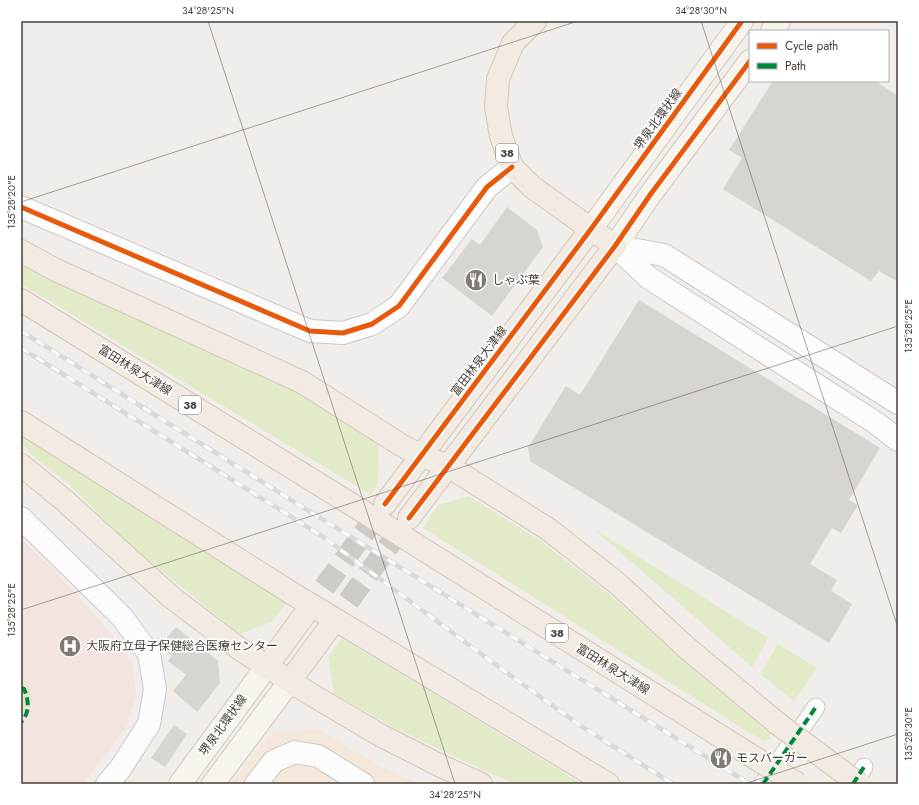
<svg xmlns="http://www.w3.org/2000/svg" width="919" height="805" font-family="Jost,'Noto Sans JP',sans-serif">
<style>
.commercial{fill:#f4e8dc}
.medical{fill:#f3e3e1}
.green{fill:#e1ebc8}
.building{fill:#d8d5d1}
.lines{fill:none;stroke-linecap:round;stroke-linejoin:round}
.primary-tunnel{stroke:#cecac6;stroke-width:22;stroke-dasharray:22 11;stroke-linecap:butt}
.pedestrian-casing{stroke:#cdc9c6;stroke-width:19}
.minor-casing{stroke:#cdc9c6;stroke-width:24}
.tertiary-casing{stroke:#cdc9c6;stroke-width:24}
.secondary-casing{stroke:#d0cac0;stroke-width:24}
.primary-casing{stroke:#d3c8b6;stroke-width:24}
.pedestrian{stroke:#fdfcfc;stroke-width:17}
.minor{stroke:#fdfcfc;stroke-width:22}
.tertiary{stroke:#fdfcfc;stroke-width:22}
.secondary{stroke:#f7f4ee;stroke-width:22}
.primary{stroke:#f1ebe3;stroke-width:22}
.rail-casing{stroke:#d9d9d8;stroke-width:4.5}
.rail{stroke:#fff;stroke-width:3;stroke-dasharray:9;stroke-linecap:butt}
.primary-bridge-casing{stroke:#d3c8b6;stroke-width:24;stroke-linecap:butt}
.primary-bridge{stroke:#f1ebe3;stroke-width:22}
.quiet{stroke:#00873e;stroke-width:4;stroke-dasharray:8 4;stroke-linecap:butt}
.cycleway-casing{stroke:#fff;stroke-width:8}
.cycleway{stroke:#e8590c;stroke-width:5}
.ticks{fill:none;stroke:#473e35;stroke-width:1;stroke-opacity:0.45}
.labels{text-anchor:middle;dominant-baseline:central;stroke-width:3.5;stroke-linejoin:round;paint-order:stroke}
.shield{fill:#fff;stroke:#7e7872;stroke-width:1}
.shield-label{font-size:11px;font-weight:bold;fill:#473e35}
.street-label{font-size:12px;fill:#473e35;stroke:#fff}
.poi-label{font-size:12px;fill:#473e35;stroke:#fff;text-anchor:start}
.neatline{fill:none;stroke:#473e35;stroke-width:1.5}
.ticks-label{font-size:10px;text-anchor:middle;fill:#473e35}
</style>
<rect width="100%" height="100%" fill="#f0edea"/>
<!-- commercial -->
<path class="commercial" d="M318,729L376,764L420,784H231L271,732Z"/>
<!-- medical -->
<path class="medical" d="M21,539L55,571L108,630L132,662L136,694L127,725L83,784H21Z"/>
<!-- green -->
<path class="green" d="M21,264L67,288L309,393L379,441L378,482L371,495L21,284Z
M21,431L288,602L272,621L240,634L132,547L67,482L36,459L21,442Z
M469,496L541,541L610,595L705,679L735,704L771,731L770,739L763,741L423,528L438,505Z
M594,529L768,638L752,667Z
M342,638L582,784H516L487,772L393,727L334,694L328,657Z
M778,644L817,668L794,701L760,674Z
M21,683L29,687L33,700L21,716Z"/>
<!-- building -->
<path class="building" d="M773,81H875L898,96V282L879,271L871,281L723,189L742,158L729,150Z
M507,207L537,230L543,247L492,316L442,278L472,239L480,245Z
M639,300L880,448L849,500L858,505L841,533L832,528L810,564L837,580L831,591L852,604L829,643L530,461L528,447L566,386L580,395Z
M176,627L218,661L220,683L197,712L173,691L186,675L168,661L172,656L160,646Z
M174,725L187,734L165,767L151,758Z"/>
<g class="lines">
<!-- primary-tunnel -->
<path class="primary-tunnel" d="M305,614L385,504
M329,628L409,518"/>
<!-- pedestrian casing -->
<g class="pedestrian-casing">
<path id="pedestrian" d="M763,784L816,707
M853,784L864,767"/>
</g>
<!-- minor casing -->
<g class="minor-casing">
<path id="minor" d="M21,207L310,331L343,333L372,324L399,306L487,187L512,167
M21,518L122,617L149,654L155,689L149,724L120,769L107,784"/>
</g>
<!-- tertiary casing -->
<g class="tertiary-casing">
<path id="tertiary" d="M615,246L649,278L876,423L898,440
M615,246L664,255L898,403
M256,784L274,761L295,752L318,756L363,784"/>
</g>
<!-- secondary casing -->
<g class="secondary-casing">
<path id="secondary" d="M772,31L779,21
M591,229L742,21
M615,246L650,195L750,61
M180,784L267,666
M213,784L290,681"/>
</g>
<!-- primary casing -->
<g class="primary-casing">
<path id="primary" d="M21,251L56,270L302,382L401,445L420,455L448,466L548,529L618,584L687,648L777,723
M21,300L359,509L755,758
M21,422L293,594L608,784
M21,465L65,501L171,597L241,650L307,692L380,735L441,766L481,784
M385,504L591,229
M409,518L615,246L532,187L512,167L501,136L496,107L498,79L513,43L535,21
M267,666L305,614
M290,681L329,628"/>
</g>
<!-- pedestrian -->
<use href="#pedestrian" class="pedestrian"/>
<!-- minor -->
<use href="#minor" class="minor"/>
<!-- tertiary -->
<use href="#tertiary" class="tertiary"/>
<!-- secondary -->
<use href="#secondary" class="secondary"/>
<!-- primary -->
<use href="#primary" class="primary"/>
<!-- rail casing -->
<g class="rail-casing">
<path id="rail" d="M21,331L251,475L750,784
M21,348L322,536L492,662L581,726L673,784"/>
</g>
<!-- rail -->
<use href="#rail" class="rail"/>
<!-- primary-bridge casing -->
<g class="primary-bridge-casing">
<path id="primary-bridge" d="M777,723L859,784
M755,758L798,784"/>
</g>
<!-- primary-bridge -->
<use href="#primary-bridge" class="primary-bridge"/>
<!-- quiet -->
<path class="quiet" d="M21,688L24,689C29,700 30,713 21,722
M763,784L816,707
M853,784L864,767"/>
<!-- cycleway casing -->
<g class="cycleway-casing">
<path id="cycleway" d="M21,207L310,331L343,333L372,324L399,306L487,187L512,167
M385,504L591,229L742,21
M409,518L615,246L650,195L750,61"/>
</g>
<!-- cycleway -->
<use href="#cycleway" class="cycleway"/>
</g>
<!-- ticks -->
<path class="ticks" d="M208,21L455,784M701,21L898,628M21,202L578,21M21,610L898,326M744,784L898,734"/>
<!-- icons -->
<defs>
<g id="restaurant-disc" transform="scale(1.15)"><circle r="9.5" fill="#827b74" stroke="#fff"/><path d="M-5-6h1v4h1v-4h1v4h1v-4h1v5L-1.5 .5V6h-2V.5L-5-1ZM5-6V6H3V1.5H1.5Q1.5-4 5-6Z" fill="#fff"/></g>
<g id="hospital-disc" transform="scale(1.15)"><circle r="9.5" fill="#827b74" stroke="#fff"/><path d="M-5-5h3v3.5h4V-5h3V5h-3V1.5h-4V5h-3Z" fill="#fff"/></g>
</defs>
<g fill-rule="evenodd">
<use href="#restaurant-disc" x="476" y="280"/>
<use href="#hospital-disc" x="70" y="646"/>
<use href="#restaurant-disc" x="721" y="758"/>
</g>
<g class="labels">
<!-- shield labels -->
<g class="shield">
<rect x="496" y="144" width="22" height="18" rx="3"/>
<rect x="179" y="396" width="22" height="18" rx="3"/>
<rect x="546" y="624" width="22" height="18" rx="3"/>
</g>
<g class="shield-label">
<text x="507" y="153">38</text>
<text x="190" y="405">38</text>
<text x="557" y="633">38</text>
</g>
<!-- street labels -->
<g class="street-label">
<text transform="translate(658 119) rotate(-54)">堺泉北環状線</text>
<text transform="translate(479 361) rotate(-53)">富田林泉大津線</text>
<text transform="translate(135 370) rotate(32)">富田林泉大津線</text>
<text transform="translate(613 669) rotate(32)">富田林泉大津線</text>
<text transform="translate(223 725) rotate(-54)">堺泉北環状線</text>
</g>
<!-- poi labels -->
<g class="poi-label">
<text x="492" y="280">しゃぶ葉</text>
<text x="86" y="646">大阪府立母子保健総合医療センター</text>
<text x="736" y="758">モスバーガー</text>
</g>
</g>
<!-- border -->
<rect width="919" height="805" fill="none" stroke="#ffffff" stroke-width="44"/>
<!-- legend -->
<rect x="749" y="30" width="140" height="52" fill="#ffffff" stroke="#b5b2ae"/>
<rect x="757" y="43" width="20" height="6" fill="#e8590c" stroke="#b5b2ae"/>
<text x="785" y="50" font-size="12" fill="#473e35">Cycle path</text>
<rect x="757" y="63" width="20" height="6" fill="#00873e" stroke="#b5b2ae"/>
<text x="785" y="70" font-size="12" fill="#473e35">Path</text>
<rect x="22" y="22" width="875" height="761" class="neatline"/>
<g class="ticks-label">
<text x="208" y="14">34°28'25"N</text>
<text x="701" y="14">34°28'30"N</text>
<text transform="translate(11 202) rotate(-90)" y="4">135°28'20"E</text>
<text transform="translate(908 326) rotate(-90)" y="4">135°28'25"E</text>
<text transform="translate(11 610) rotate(-90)" y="4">135°28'25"E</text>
<text transform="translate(908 734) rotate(-90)" y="4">135°28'30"E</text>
<text x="455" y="798">34°28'25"N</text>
</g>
</svg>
